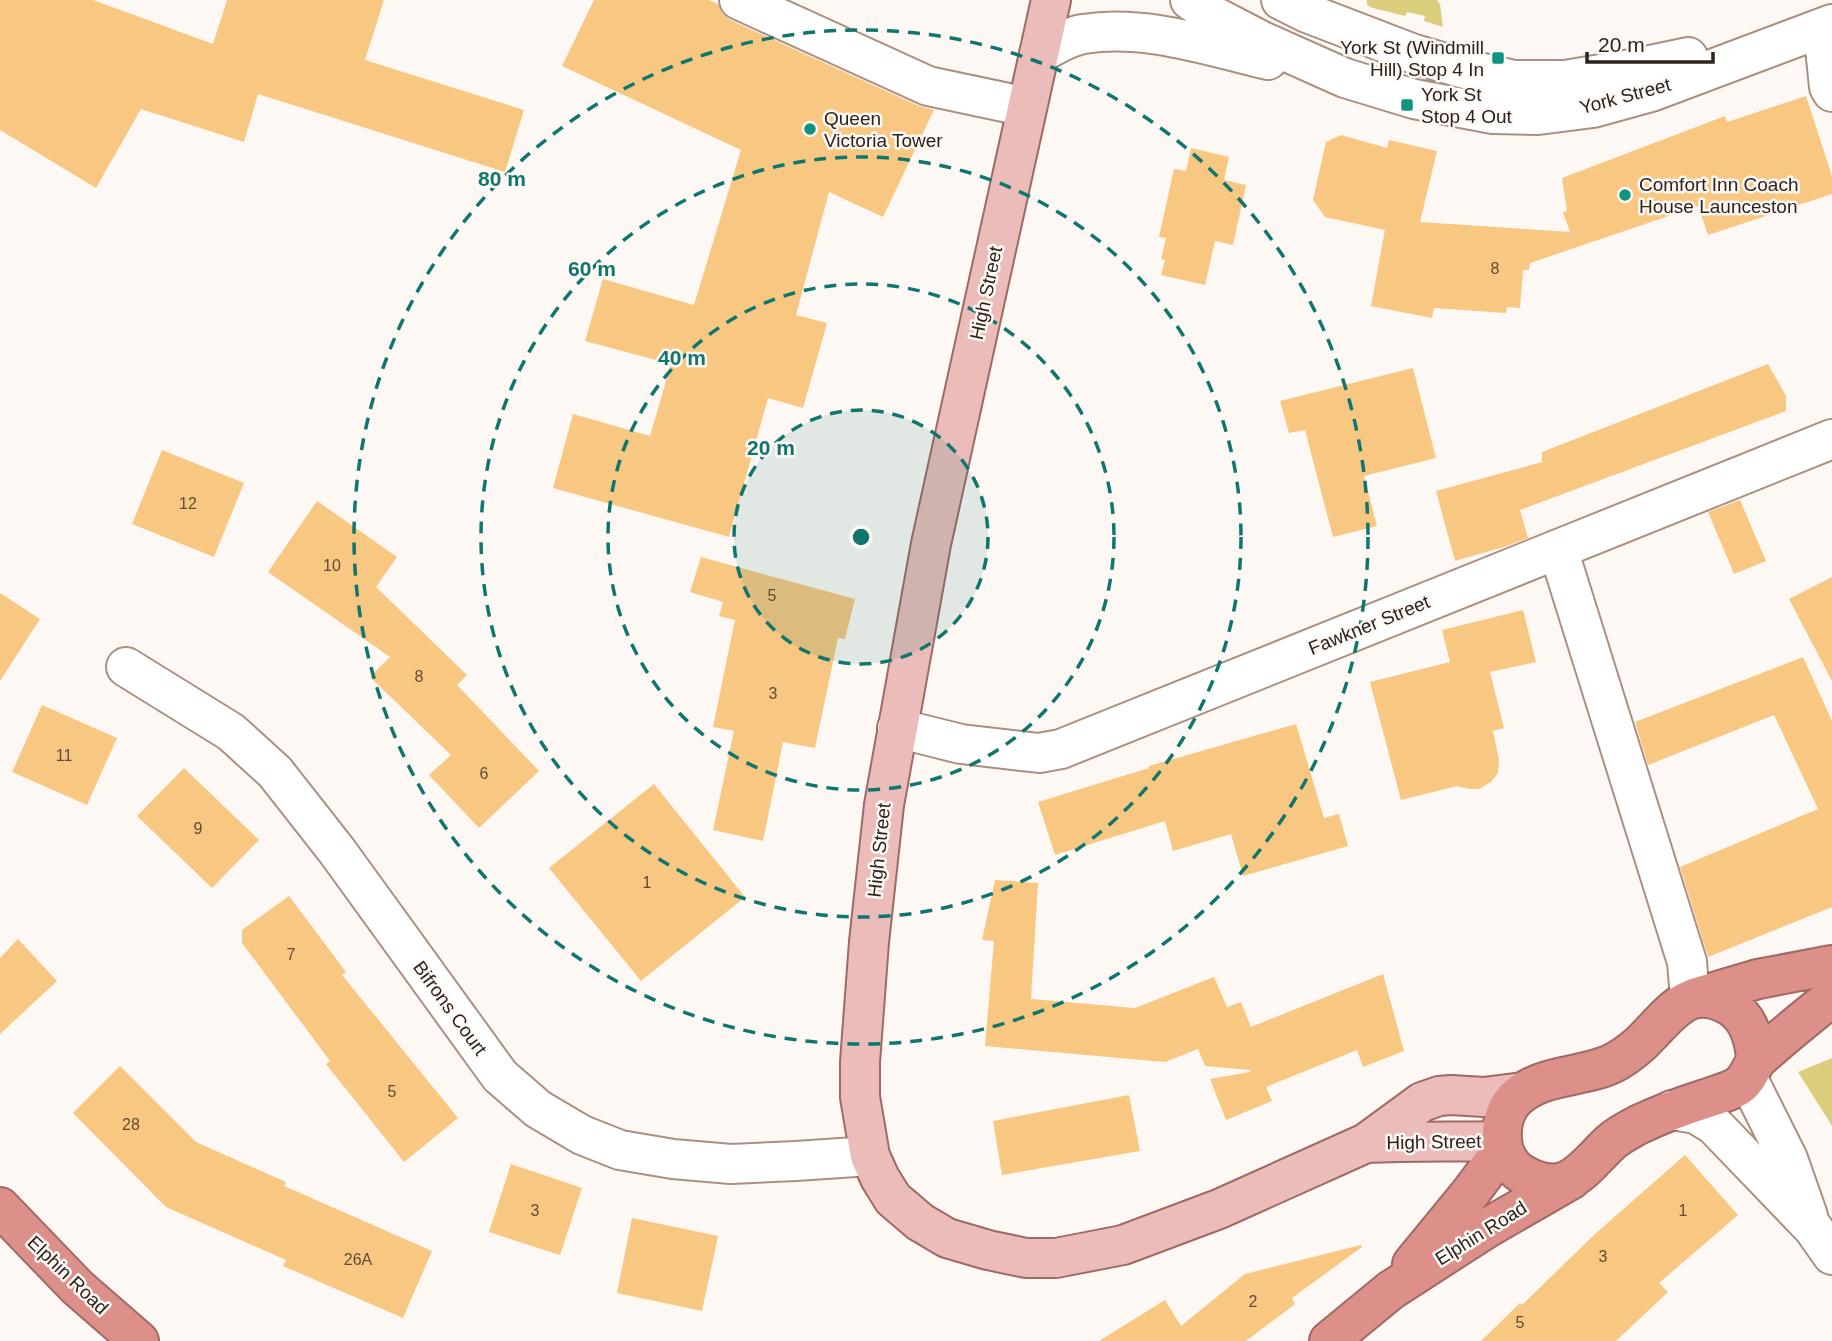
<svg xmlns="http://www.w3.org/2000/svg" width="1832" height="1341" font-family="Arial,sans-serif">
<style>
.green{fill:#dace7d}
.building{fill:#f8c781}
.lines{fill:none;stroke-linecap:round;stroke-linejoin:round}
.minor-casing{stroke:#ab9081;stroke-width:42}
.major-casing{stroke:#9f6a64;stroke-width:42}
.highway-casing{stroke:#9f6a64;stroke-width:42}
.minor{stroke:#fff;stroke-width:38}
.major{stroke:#ebbcb9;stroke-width:38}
.highway{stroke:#dd908a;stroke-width:38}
.ring{fill:none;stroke:#0f766e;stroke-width:3.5;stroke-dasharray:12 9}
.poi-dot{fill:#0f947f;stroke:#fef8f4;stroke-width:2.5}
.labels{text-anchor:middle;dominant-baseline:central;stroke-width:5;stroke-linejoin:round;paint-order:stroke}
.number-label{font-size:16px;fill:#604c36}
.poi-label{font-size:19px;fill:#2d231d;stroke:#fef8f4;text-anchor:start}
.street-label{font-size:19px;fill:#2d231d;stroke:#fef8f4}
.centre{fill:#0f766e;stroke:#fef8f4;stroke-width:3.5}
.ring-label{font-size:21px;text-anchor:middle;font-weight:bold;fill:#0f766e;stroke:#fef8f4;stroke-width:5;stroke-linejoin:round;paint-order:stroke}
</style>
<rect width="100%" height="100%" fill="#fef8f4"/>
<!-- green -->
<path class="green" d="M1367,0H1437L1440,4L1443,27L1424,21L1425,16L1407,12L1405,16L1373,8L1367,5Z
M1832,1058V1126L1798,1072Z"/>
<!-- building -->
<path class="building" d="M0,0H93L213,44L227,0H384L365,60L524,110L505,172L258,94L244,142L141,109L96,188L0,130Z
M594,0H709L718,4L722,13L730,20L919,106L934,110L883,217L829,192L796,315L827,323L803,408L768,398L729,537L553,488L573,414L650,436L671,364L585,341L603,279L694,305L741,150L562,66Z
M1806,96L1832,176V194L1708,235L1698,206L1530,263L1529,270H1523L1520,308L1507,307L1506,313L1434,308L1432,318L1371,306L1385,230L1325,217L1313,200L1326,142L1341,135L1387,148L1389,140L1437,151L1420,222L1570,232L1563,212L1567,211L1562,178L1725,116L1727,122Z
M1191,148L1229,157L1224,180L1246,185L1233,245L1215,241L1205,285L1161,275L1165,260L1161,259L1166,238L1159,237L1174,169L1186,171Z
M1768,364L1786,396V411L1520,510L1528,538L1504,547L1455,561L1436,491L1542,462V452Z
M1413,368L1436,458L1364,476L1377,526L1333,537L1305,430L1289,433L1280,401Z
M162,450L244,483L214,557L132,524Z
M1740,500L1766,561L1734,574L1708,512Z
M317,501L397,557L376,587L467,675L457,685L539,771L479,828L429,775L451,755L370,677L390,657L268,572Z
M701,557L855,599L845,639L838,638L815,748L783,742L763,841L713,830L734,731L713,727L735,620L719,616L723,602L690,592Z
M1832,577V681L1789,599Z
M0,593L40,619L0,681Z
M1523,610L1536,662L1490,672L1504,728L1493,731L1499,760L1498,773L1491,782L1479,789H1469L1457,786L1401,800L1370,682L1450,662L1442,630Z
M1803,657L1832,721V907L1708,957L1680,867L1818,809L1774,715L1648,765L1635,722Z
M42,705L117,738L87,805L12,772Z
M1296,724L1324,818L1339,814L1348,846L1243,876L1231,834L1173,851L1165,821L1055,855L1038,802L1149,768V766Z
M184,768L259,840L212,888L137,816Z
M654,784L745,897L641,981L549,868Z
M995,880L1038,883L1031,999L1135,1008L1214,977L1227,1007L1241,1002L1251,1027L1383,974L1404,1051L1363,1067L1357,1050L1266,1087L1272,1101L1226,1120L1210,1079L1250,1072V1070L1205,1066L1198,1049L1165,1062L985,1046L994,941L982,940Z
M289,896L346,972L342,975L458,1118L404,1162L326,1064L330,1061L242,943V930Z
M18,939L57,981L0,1034V958Z
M120,1066L196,1142L286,1182L284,1186L432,1251L403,1318L283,1266L286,1260L166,1207L73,1113Z
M1129,1095L1140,1151L1002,1175L993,1121Z
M1685,1155L1738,1215L1659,1283L1668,1292L1616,1341H1481L1520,1303L1522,1305L1595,1234Z
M511,1164L582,1188L560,1255L489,1232Z
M632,1218L718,1236L702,1311L617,1293Z
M1361,1245L1362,1247L1292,1298L1295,1304L1246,1341H1099L1165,1300L1181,1326L1245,1274Z"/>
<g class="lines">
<!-- minor casing -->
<g class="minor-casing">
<path id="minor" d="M739,0L928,86L1027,107
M1190,0L1212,15L1262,41L1345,78L1414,99L1493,114L1538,115L1593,108L1651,92L1832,24
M1281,0L1307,13L1414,54L1465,69L1514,80H1565L1631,69L1688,57
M1823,28L1829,87L1832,92
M1039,54C1053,46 1067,37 1083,34C1145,24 1208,46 1268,60
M1558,549L1687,962L1690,999
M126,667L231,732L275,772L337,851L500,1076L538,1109L582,1135L620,1150L673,1159L731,1164L796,1161L870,1156
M897,728L961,744L1039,753L1061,749L1832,439
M1748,1079L1788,1159L1808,1216
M1672,1110L1696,1114L1714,1125L1813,1228L1832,1255"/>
</g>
<!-- major casing -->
<g class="major-casing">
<path id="major" d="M1051,0L931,544L884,805L869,942L860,1062V1097L870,1156L880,1178L893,1199L920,1222L947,1238L988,1250L1026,1258H1056L1123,1245L1219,1209L1366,1143L1422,1102L1439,1096L1451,1095L1484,1097L1523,1092
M1366,1143C1411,1141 1456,1142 1502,1141"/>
</g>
<!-- highway casing -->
<g class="highway-casing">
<path id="highway" d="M1694,998L1758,979L1832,965
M1756,1061C1755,1040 1749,1018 1730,1006C1692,984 1674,1009 1650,1034C1641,1044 1629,1054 1617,1061C1586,1079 1541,1072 1514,1100C1505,1110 1501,1125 1502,1139C1502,1152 1510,1167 1522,1174C1567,1200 1583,1168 1611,1142C1619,1135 1629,1130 1638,1125C1659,1115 1680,1107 1702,1100C1713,1096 1726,1093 1737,1087C1750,1079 1749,1068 1759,1058C1782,1037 1807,1017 1832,997
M0,1207L77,1287L139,1341
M1412,1264L1471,1192L1503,1149
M1329,1341L1391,1290L1487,1228L1572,1179"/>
</g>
<!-- minor -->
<use href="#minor" class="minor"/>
<!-- major -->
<use href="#major" class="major"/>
<!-- highway -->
<use href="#highway" class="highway"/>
</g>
<!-- distance rings -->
<circle cx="861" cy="537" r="127" fill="#0f766e" fill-opacity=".12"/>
<g class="ring">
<circle cx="861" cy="537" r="127"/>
<circle cx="861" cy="537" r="253"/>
<circle cx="861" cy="537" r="380"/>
<circle cx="861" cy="537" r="507"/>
</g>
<!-- markers -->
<g class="poi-dot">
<rect x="1491" y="51" width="14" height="14" rx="3.5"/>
<rect x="1400" y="98" width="14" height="14" rx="3.5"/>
<circle cx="810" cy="129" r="7"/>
<circle cx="1625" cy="195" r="7"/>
</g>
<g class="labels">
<!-- number labels -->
<g class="number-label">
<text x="1495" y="268">8</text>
<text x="188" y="503">12</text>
<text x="332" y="565">10</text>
<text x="772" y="595">5</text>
<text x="419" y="676">8</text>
<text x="773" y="693">3</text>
<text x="64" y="755">11</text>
<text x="484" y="773">6</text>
<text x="198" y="828">9</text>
<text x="647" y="882">1</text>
<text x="291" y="954">7</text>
<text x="392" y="1091">5</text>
<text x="131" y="1124">28</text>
<text x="535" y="1210">3</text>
<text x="1683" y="1210">1</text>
<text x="1603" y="1256">3</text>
<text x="358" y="1259">26A</text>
<text x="1253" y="1301">2</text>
<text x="1520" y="1322">5</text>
</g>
<!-- poi labels -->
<g class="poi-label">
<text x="1484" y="47" text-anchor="end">York St (Windmill<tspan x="1484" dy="22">Hill) Stop 4 In</tspan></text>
<text x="1421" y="94">York St<tspan x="1421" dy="22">Stop 4 Out</tspan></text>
<text x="824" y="118">Queen<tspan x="824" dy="22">Victoria Tower</tspan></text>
<text x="1639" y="184">Comfort Inn Coach<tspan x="1639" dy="22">House Launceston</tspan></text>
</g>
<!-- street labels -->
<g class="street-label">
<text transform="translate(1625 96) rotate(-15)">York Street</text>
<text transform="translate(986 293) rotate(-78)">High Street</text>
<text transform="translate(1369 625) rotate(-22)">Fawkner Street</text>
<text transform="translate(879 850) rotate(-84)">High Street</text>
<text transform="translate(450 1008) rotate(54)">Bifrons Court</text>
<text transform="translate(1434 1142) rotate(-1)">High Street</text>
<text transform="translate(1481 1233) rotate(-32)">Elphin Road</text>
<text transform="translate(68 1275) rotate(44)">Elphin Road</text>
</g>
</g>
<circle cx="861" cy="537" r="10" class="centre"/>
<g class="ring-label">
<text x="502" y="186">80 m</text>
<text x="592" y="276">60 m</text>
<text x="682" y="365">40 m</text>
<text x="771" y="455">20 m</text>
</g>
<!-- scale -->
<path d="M1587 52v10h126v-10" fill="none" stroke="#2d231d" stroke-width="3.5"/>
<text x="1598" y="52" font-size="21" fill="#2d231d" stroke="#fef8f4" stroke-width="5" paint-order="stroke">20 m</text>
</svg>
